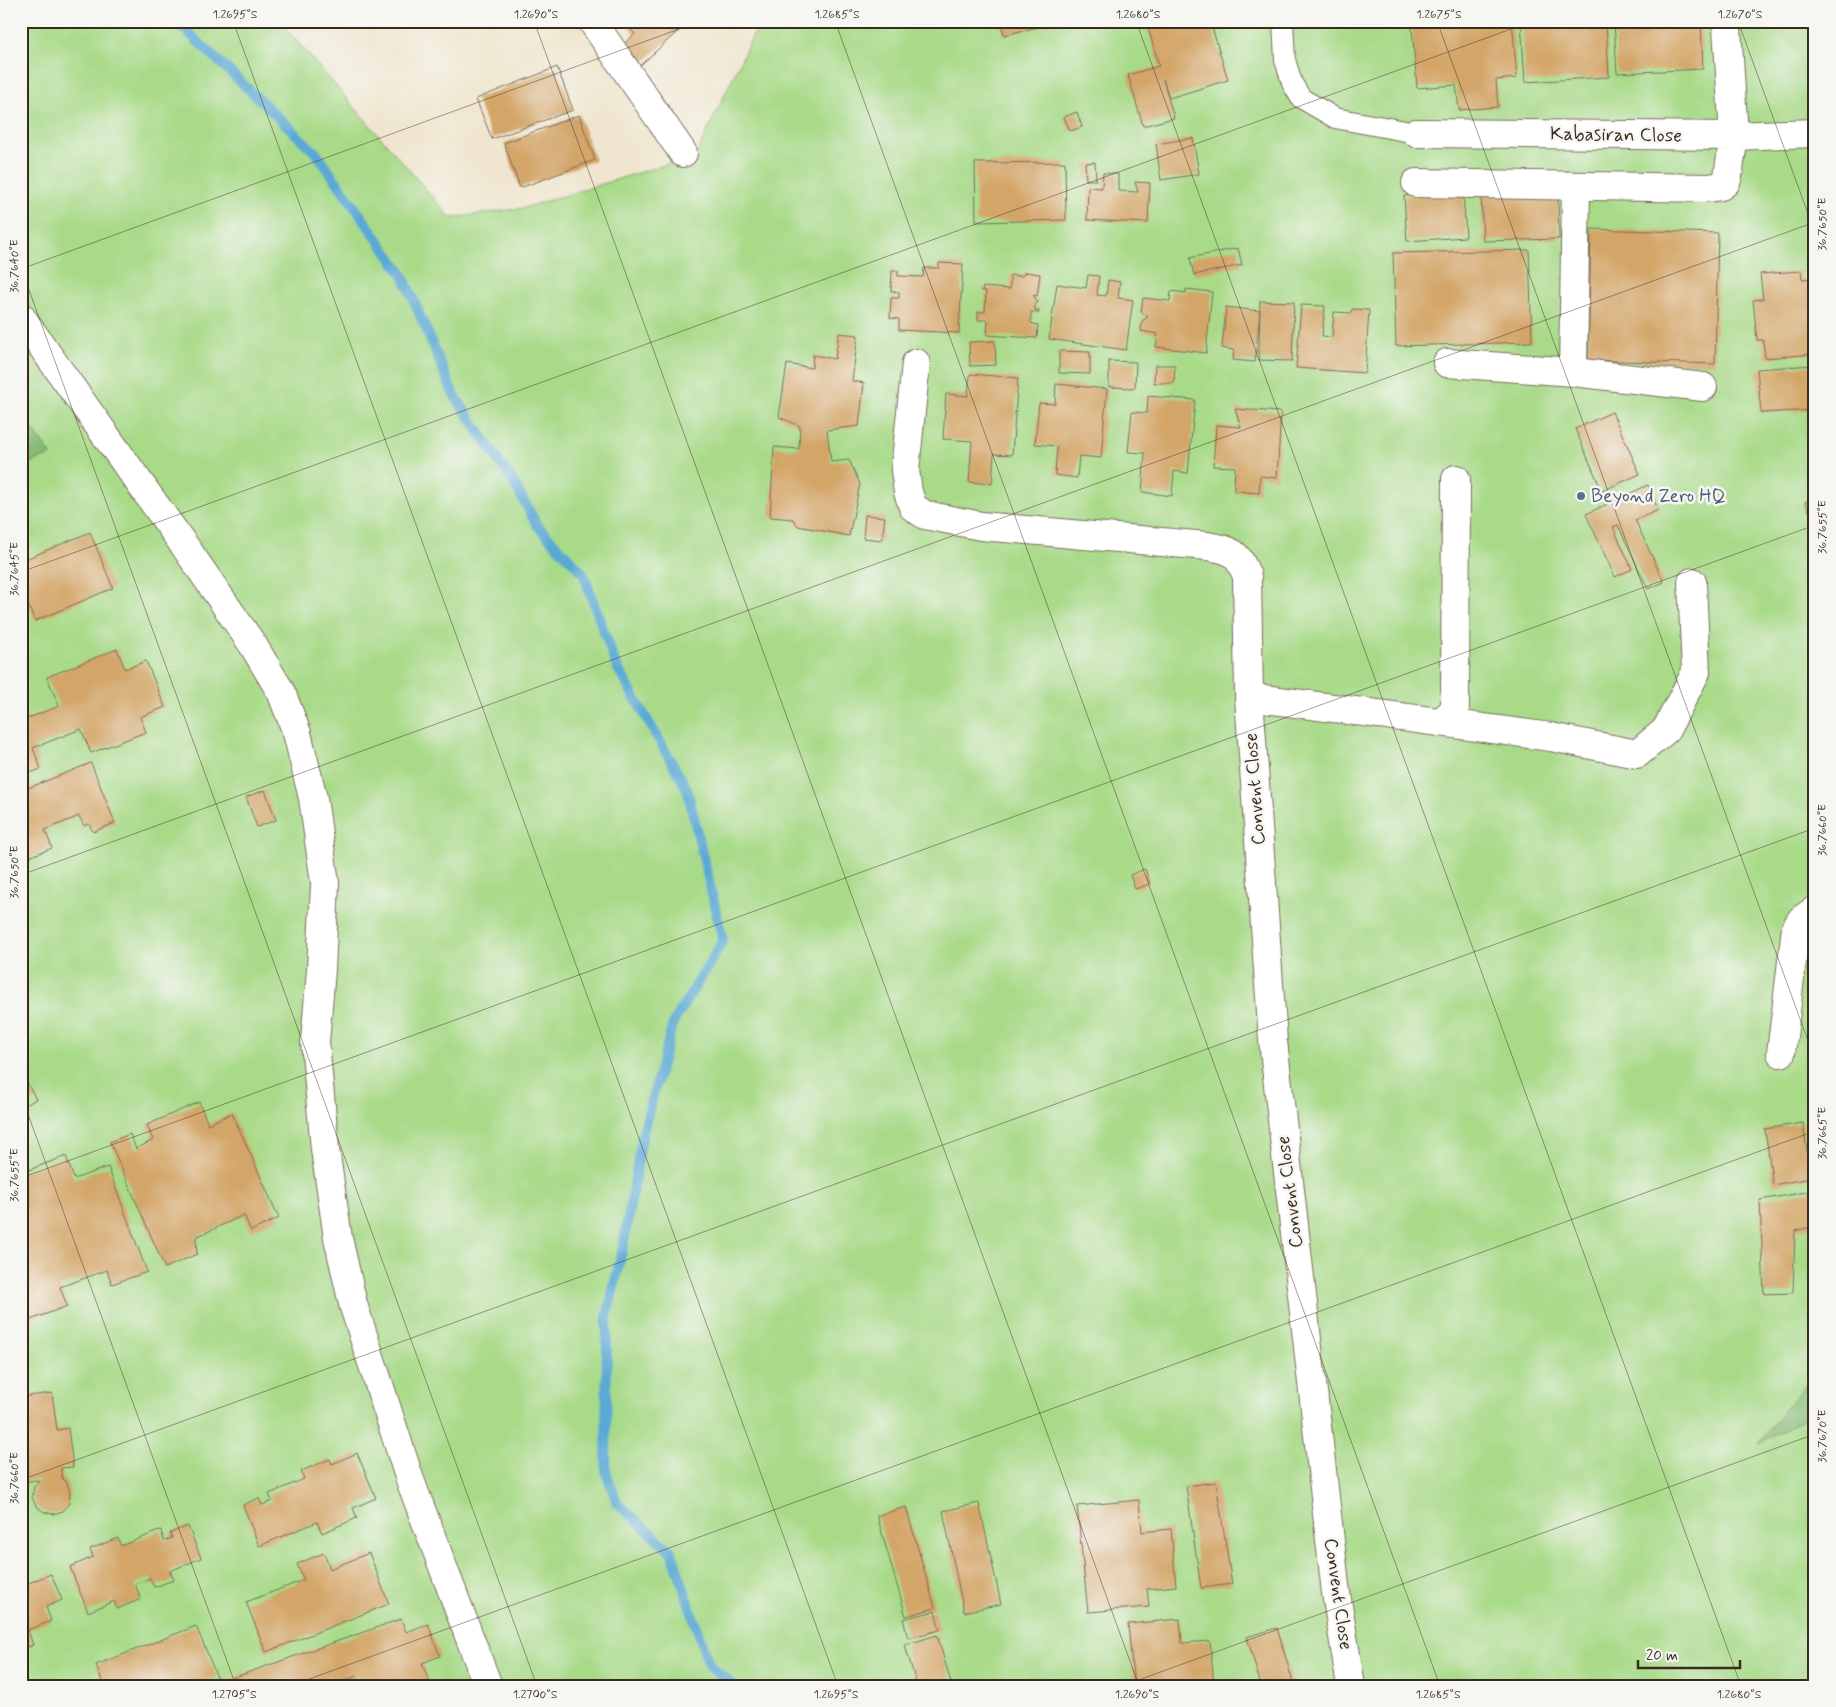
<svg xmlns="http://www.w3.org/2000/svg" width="1836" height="1707" font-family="Mynerve,sans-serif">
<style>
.green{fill:#a8da88;stroke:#728253}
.forest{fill:#86ba74;stroke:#607249}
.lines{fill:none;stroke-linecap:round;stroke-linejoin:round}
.stream{stroke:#5aa8d4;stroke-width:10}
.building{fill:#d3a567}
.lane-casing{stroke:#7a6c5c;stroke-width:22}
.street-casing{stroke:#7a6c5c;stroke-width:30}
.lane{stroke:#fff;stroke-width:20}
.street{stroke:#fff;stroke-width:28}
.ticks{fill:none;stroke:#3b2a1e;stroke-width:1;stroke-opacity:0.45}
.service-dot{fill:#5c6f8a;stroke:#f6f6f2;stroke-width:2}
.labels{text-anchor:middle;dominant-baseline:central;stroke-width:5;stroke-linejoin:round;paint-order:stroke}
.street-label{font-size:19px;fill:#3b2a1e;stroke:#f6f6f2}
.service-label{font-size:19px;fill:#4e5e75;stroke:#f6f6f2;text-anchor:start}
.neatline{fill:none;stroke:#3b2a1e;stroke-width:2}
.ticks-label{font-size:12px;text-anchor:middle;fill:#3b2a1e}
</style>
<rect width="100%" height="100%" fill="#f6f6f2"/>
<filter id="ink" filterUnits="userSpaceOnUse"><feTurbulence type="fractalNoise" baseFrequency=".02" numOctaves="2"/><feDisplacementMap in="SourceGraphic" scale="10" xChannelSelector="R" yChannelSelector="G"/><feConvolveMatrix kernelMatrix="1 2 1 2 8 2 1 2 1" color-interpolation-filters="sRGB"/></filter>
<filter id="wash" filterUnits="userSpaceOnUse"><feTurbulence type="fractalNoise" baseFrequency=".0096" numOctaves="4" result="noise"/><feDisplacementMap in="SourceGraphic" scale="20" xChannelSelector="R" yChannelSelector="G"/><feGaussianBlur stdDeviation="1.12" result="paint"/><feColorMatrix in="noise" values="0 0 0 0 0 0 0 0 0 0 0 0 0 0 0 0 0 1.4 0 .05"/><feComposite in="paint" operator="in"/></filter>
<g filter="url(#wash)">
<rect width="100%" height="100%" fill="#f0e6cf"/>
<!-- green -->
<path class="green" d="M21,21H279L451,218L524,208L696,155L753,35L771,21H1815V1686H21Z"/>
<!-- forest -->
<path class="forest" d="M21,412L51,455L21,466Z
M1815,1373V1414L1758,1443Z"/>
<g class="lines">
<!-- stream -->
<path class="stream" d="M176,21L317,154L403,275L453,393L515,485L537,525L583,573L616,665L687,789L723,941L673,1023L643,1132L623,1247L607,1317L606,1471L617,1503L672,1552L709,1665L734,1686"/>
</g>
<g id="blocks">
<!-- building -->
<path class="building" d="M362,21H373L366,27Z
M623,21H689L633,72L615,52L635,34Z
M1001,21H1059V22L1004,35Z
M1146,21H1210L1228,80L1169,98L1163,79L1174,118L1143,126L1128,75L1159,66Z
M1483,21H1512L1517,78L1496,80L1498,107L1459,110L1456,85L1417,88L1412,27Z
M1521,21H1606L1609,77L1525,82Z
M1614,21H1701L1703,69L1617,73Z
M557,67L573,110L492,139L476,99Z
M1077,112L1082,127L1070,131L1064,117Z
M579,115L595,160L520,188L504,143Z
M1193,138L1199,174L1161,180L1156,144Z
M1065,162L1066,220L976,222L975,163Z
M1095,162L1096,180H1086L1085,163Z
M1103,173L1118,174V191L1138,192L1135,182L1150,183L1148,223L1087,220L1088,187L1102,188Z
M1463,192L1466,237L1407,241L1404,196Z
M1558,192L1559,239L1483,241L1481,194Z
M1591,229L1718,233L1715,364L1588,360Z
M1238,248L1242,265L1194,275L1190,258Z
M1529,250L1532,342L1396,346L1393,253Z
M939,263L963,264L959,333L899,330V319L890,318L891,298H899V292L891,291L892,271H898V276L923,277L924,268H939Z
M1801,271L1802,279L1815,278V354L1765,358L1763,340H1757L1753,300L1763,299L1760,274Z
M1025,272L1040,274L1037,296L1033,295L1038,302L1035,305V310H1039V313L1031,312V323L1038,325L1037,338L987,335L988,320H978V312H985L986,291H982L983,287L1010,289V275L1022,276Z
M1088,275L1099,276L1097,295L1106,296L1108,280L1120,282L1118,298L1133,300L1126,350L1049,339L1057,284L1086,288Z
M1186,289L1212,292L1206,353L1156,347L1158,334L1141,331L1142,321L1148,317L1141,312L1143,298L1170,301L1171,291L1186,293Z
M1260,301L1294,302L1292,361L1259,360Z
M1301,305L1325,306L1322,336L1332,337L1334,312L1351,313L1352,309L1369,310L1365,373L1296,368Z
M1226,307L1260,311L1255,362L1233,360L1234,350L1222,348Z
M839,333L858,335L852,381L864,383L859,426L827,430L831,462L849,460L860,484L849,536L798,526L793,519L770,517L774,447L799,449L800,426L779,417L787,364L812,368L813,355L835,359Z
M995,341L996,365L970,366L969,342Z
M1059,351L1090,352V374L1059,373Z
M1109,361L1136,362L1135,388L1109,387Z
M1155,365H1175L1174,383H1154Z
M1813,365L1815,410L1761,413L1757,369Z
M970,374L1018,378L1012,455L994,454L992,484L969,482L972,441L943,439L946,394L968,396Z
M1056,384L1107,389L1101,458L1079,456L1077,478L1055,475L1057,446L1035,444L1039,403L1055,404Z
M1148,396L1195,400L1188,473L1174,471L1172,496L1142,492L1145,453L1128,452L1132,412L1147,413Z
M1235,409L1281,412L1277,478L1260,476L1259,493L1234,491L1235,467L1213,466L1216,425L1241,427Z
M1612,412L1640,474L1602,491L1575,429Z
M1648,485L1658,510L1635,520L1664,582L1648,589L1618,525L1613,527L1632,569L1615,577L1586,514Z
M1815,498V524L1805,502Z
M865,515L885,517L882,540L863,538Z
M90,532L113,588L35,621L21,589V561Z
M117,649L125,669L146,661L165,707L140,717L146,732L91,753L81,729L33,748L41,769L21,776V721L59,706L47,677Z
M91,763L115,823L93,832L89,824L84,826L79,816L45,830L52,848L21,860V791Z
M265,790L276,820L257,827L246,797Z
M1145,869L1150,884L1135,889L1130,875Z
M21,1072L36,1099L21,1108Z
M199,1102L208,1124L232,1113L279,1218L251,1231L244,1215L196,1237L197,1254L165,1268L110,1142L130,1134L136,1149L153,1140L147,1125Z
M1803,1123L1811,1178L1773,1185L1765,1129Z
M66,1156L74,1179L108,1167L147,1272L112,1284L107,1270L60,1287L67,1306L28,1321L21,1303V1173Z
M1812,1191L1815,1226L1795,1231L1793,1293L1764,1294L1760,1200Z
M52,1393L57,1430L68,1428L73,1467L61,1468L62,1478L67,1483L70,1493L69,1503L63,1511L53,1514L44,1512L36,1506L32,1497L34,1487L39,1480L21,1482V1397Z
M357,1453L376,1498L353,1508L357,1518L322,1533L317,1522L259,1546L243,1505L259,1498L262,1505L272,1501L269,1494L304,1479L301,1471L330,1459L332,1464Z
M1216,1482L1232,1584L1201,1588L1186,1486Z
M1139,1500L1142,1532L1171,1529L1176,1586L1147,1589L1149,1607L1088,1612L1077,1506Z
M979,1503L1001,1604L964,1612L943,1511Z
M906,1507L935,1608L906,1616L877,1516Z
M188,1526L201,1558L170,1571L174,1580L154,1587L150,1578L135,1584L141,1599L117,1609L114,1601L88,1612L70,1567L93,1557L90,1549L118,1538L121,1546L161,1530L164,1541L172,1538L170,1533Z
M324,1553L330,1569L369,1553L389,1604L266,1652L246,1602L304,1580L297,1564Z
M51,1574L62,1600L46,1607L51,1621L28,1630L33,1645L21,1650V1586Z
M935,1611L940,1630L908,1638L903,1619Z
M401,1619L406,1632L428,1624L440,1656L422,1663L430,1684L360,1686L357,1676L329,1686H216L215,1684Z
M1180,1619L1182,1643L1210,1641L1214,1685L1134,1686L1128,1624Z
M196,1626L217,1677L193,1686H104L96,1665Z
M1277,1628L1294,1686H1261L1247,1637Z
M937,1635L952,1686H917L905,1645Z"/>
</g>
</g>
<g filter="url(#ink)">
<use href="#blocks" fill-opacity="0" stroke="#7a6c5c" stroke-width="1"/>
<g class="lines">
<!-- lane casing -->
<g class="lane-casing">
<path id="lane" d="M1283,21L1285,60L1292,83L1301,98L1335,118L1416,133"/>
</g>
<!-- street casing -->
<g class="street-casing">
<path id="street" d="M592,21L683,153
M1416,133L1734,136L1815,133
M1416,183L1709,188L1721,186L1726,182L1728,176L1734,136L1727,28L1725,21
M21,317L186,548L253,645L281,692L297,733L313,798L325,883L321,970L315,1042L325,1149L338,1238L353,1304L410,1480L488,1686
M916,363L905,470L908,492L913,507L925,515L981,526L1207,546C1232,550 1237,552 1247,576L1249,697L1273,1041L1336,1593L1351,1686
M1447,363L1573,372L1703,387
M1573,372L1576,186
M1249,697L1551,737L1637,754L1666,730L1696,672L1692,582
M1441,722L1455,709L1456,479
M1781,1053L1796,928L1801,920L1815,910"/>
</g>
<!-- lane -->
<use href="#lane" class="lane"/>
<!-- street -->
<use href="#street" class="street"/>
</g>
</g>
<!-- ticks -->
<path class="ticks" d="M233,21L838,1686M534,21L1139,1686M835,21L1440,1686M1136,21L1741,1686M1437,21L1815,1060M1738,21L1815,233M21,268L537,1686M21,269L701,21M21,572L1533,21M21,875L1815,222M21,1095L236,1686M21,1178L1815,525M21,1480L1815,828M290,1686L1815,1131M1122,1686L1815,1434"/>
<!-- markers -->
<circle class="service-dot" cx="1581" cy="496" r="5"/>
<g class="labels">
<!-- street labels -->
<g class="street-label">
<text transform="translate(1616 135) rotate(1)">Kabasiran Close</text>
<text transform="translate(1255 789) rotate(-94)">Convent Close</text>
<text transform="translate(1290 1192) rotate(-97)">Convent Close</text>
<text transform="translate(1338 1594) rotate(82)">Convent Close</text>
</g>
<!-- service labels -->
<g class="service-label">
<text x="1591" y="496">Beyond Zero HQ</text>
</g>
</g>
<!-- margin -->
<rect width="1836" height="1707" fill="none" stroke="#f6f6f2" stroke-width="55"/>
<!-- scale -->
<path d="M1638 1660v8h102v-8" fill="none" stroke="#3b2a1e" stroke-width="2.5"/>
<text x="1646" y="1660" font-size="15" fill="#3b2a1e" stroke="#f6f6f2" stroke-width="4" paint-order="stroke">20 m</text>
<rect x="28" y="28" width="1780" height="1652" class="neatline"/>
<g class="ticks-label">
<text x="235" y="18">1.2695°S</text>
<text x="536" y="18">1.2690°S</text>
<text x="837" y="18">1.2685°S</text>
<text x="1138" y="18">1.2680°S</text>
<text x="1439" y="18">1.2675°S</text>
<text x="1740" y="18">1.2670°S</text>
<text transform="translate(1822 224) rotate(-90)" y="4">36.7650°E</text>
<text transform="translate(14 266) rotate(-90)" y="4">36.7640°E</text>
<text transform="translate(1822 527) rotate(-90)" y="4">36.7655°E</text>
<text transform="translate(14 569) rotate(-90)" y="4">36.7645°E</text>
<text transform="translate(1822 830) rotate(-90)" y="4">36.7660°E</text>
<text transform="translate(14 872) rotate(-90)" y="4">36.7650°E</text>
<text transform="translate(1822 1133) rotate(-90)" y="4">36.7665°E</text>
<text transform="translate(14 1175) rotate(-90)" y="4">36.7655°E</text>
<text transform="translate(1822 1436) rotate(-90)" y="4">36.7670°E</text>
<text transform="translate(14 1478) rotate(-90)" y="4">36.7660°E</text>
<text x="234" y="1698">1.2705°S</text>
<text x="535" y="1698">1.2700°S</text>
<text x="836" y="1698">1.2695°S</text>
<text x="1137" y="1698">1.2690°S</text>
<text x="1438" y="1698">1.2685°S</text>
<text x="1739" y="1698">1.2680°S</text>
</g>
</svg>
